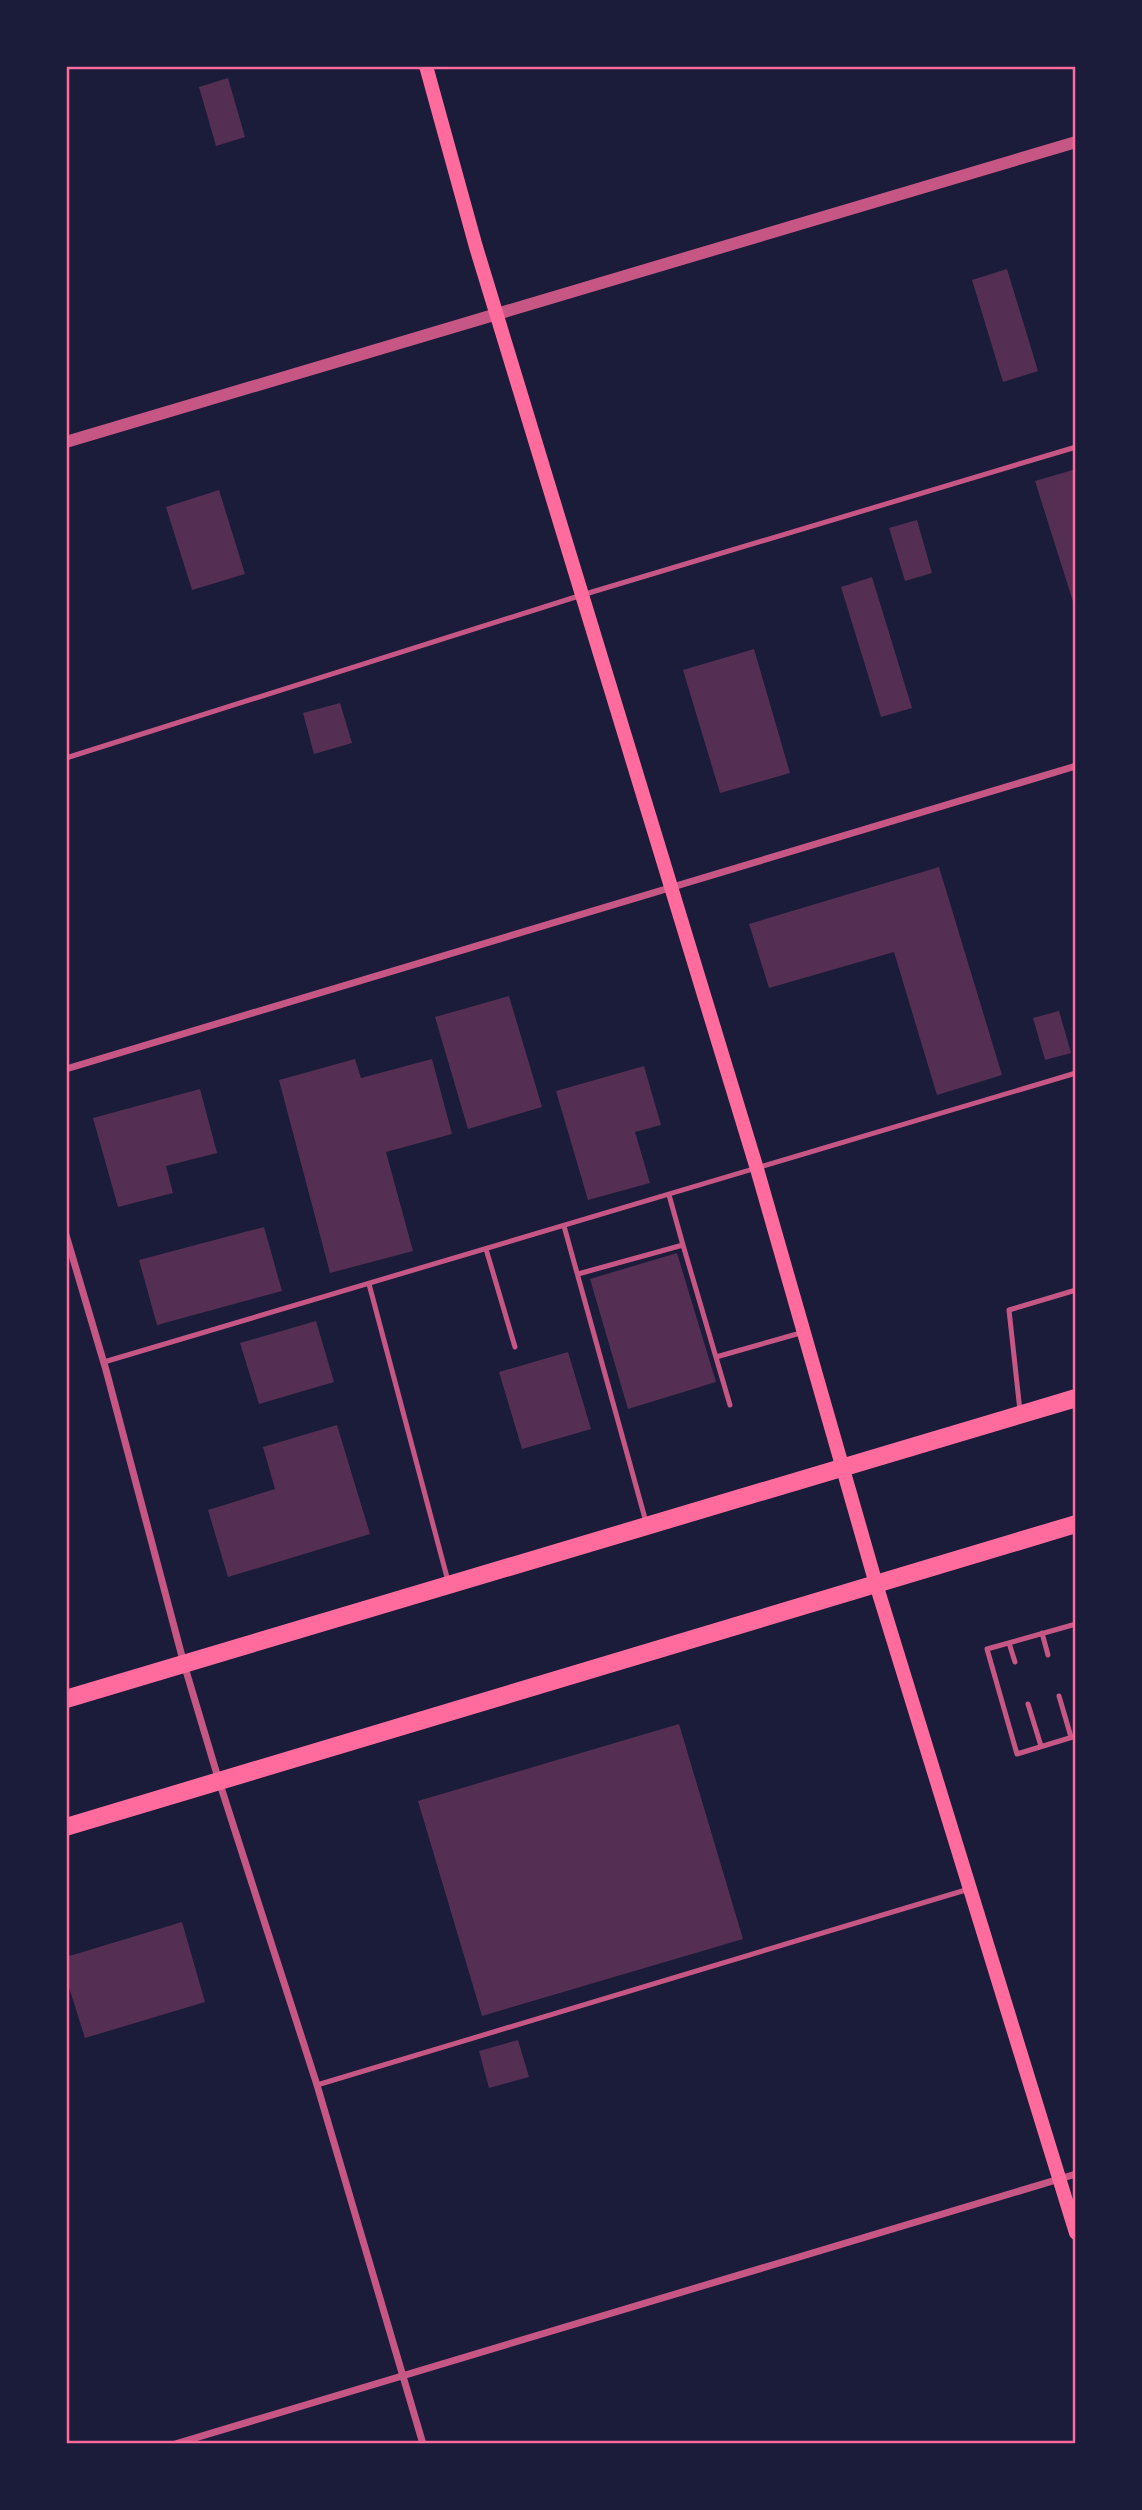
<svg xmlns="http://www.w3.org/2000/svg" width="1142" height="2510" font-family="'DM Sans',sans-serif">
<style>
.building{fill:#542f53}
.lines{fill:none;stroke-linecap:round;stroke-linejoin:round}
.service{stroke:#c65784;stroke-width:5}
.minor{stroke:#c65784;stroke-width:7}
.tertiary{stroke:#c65784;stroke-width:12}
.secondary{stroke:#ff6b9d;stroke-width:14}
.primary{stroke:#ff6b9d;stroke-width:18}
.neatline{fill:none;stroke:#ff6b9d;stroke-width:2.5}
</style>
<rect width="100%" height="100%" fill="#1b1b3a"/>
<!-- building -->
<path class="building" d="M228,78L245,137L216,146L199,87Z
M1007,269L1038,371L1003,382L972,280Z
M1076,469V608H1075L1035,481Z
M219,490L245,574L192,590L166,507Z
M917,520L932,573L905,581L889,528Z
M872,577L912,708L881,717L841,587Z
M754,649L790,773L720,793L683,670Z
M340,703L352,743L314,754L303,713Z
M939,867L1002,1075L937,1095L894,952L769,988L749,924Z
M509,996L542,1107L468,1129L435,1017Z
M1059,1011L1071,1053L1045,1060L1033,1018Z
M355,1059L361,1078L432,1059L452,1134L386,1152L413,1251L330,1273L279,1080Z
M644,1066L661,1125L635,1132L650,1183L588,1200L556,1091Z
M200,1089L217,1153L166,1166L173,1193L118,1207L93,1118Z
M264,1227L282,1291L157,1325L139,1260Z
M677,1253L716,1382L628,1409L590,1279Z
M316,1321L334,1382L259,1404L240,1343Z
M568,1352L591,1429L522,1449L499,1372Z
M337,1425L370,1534L228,1577L208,1510L275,1489L263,1447Z
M679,1724L743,1939L482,2016L418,1801Z
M182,1922L205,2002L85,2038L66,1978V1957Z
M518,2040L529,2077L489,2088L479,2051Z"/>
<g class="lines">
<!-- service -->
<path class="service" d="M66,758L582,595L1076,447
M669,1195L683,1245
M564,1226L646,1522
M486,1249L515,1347
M578,1274L683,1245L730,1405
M369,1284L448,1581
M716,1357L804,1332
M104,1362L1076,1073
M1020,1411L1009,1310L1076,1290
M1076,1624L987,1649L1017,1754L1076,1736
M1042,1633L1048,1655
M1009,1643L1015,1662
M1059,1696L1071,1737
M1028,1704L1041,1746
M317,2085L969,1889"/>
<!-- minor -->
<path class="minor" d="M66,1069L1076,766
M66,1235L106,1370L184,1664L219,1781L317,2085L423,2444
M175,2444L1076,2174"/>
<!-- tertiary -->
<path class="tertiary" d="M66,442L1076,142"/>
<!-- secondary -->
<path class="secondary" d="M426,66L476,247L757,1169L876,1584L1076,2233"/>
<!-- primary -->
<path class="primary" d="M66,1699L1076,1398
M66,1827L1076,1524"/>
</g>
<!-- border -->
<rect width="1142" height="2510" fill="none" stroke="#1b1b3a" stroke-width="136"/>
<rect x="68" y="68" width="1006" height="2374" class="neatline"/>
</svg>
